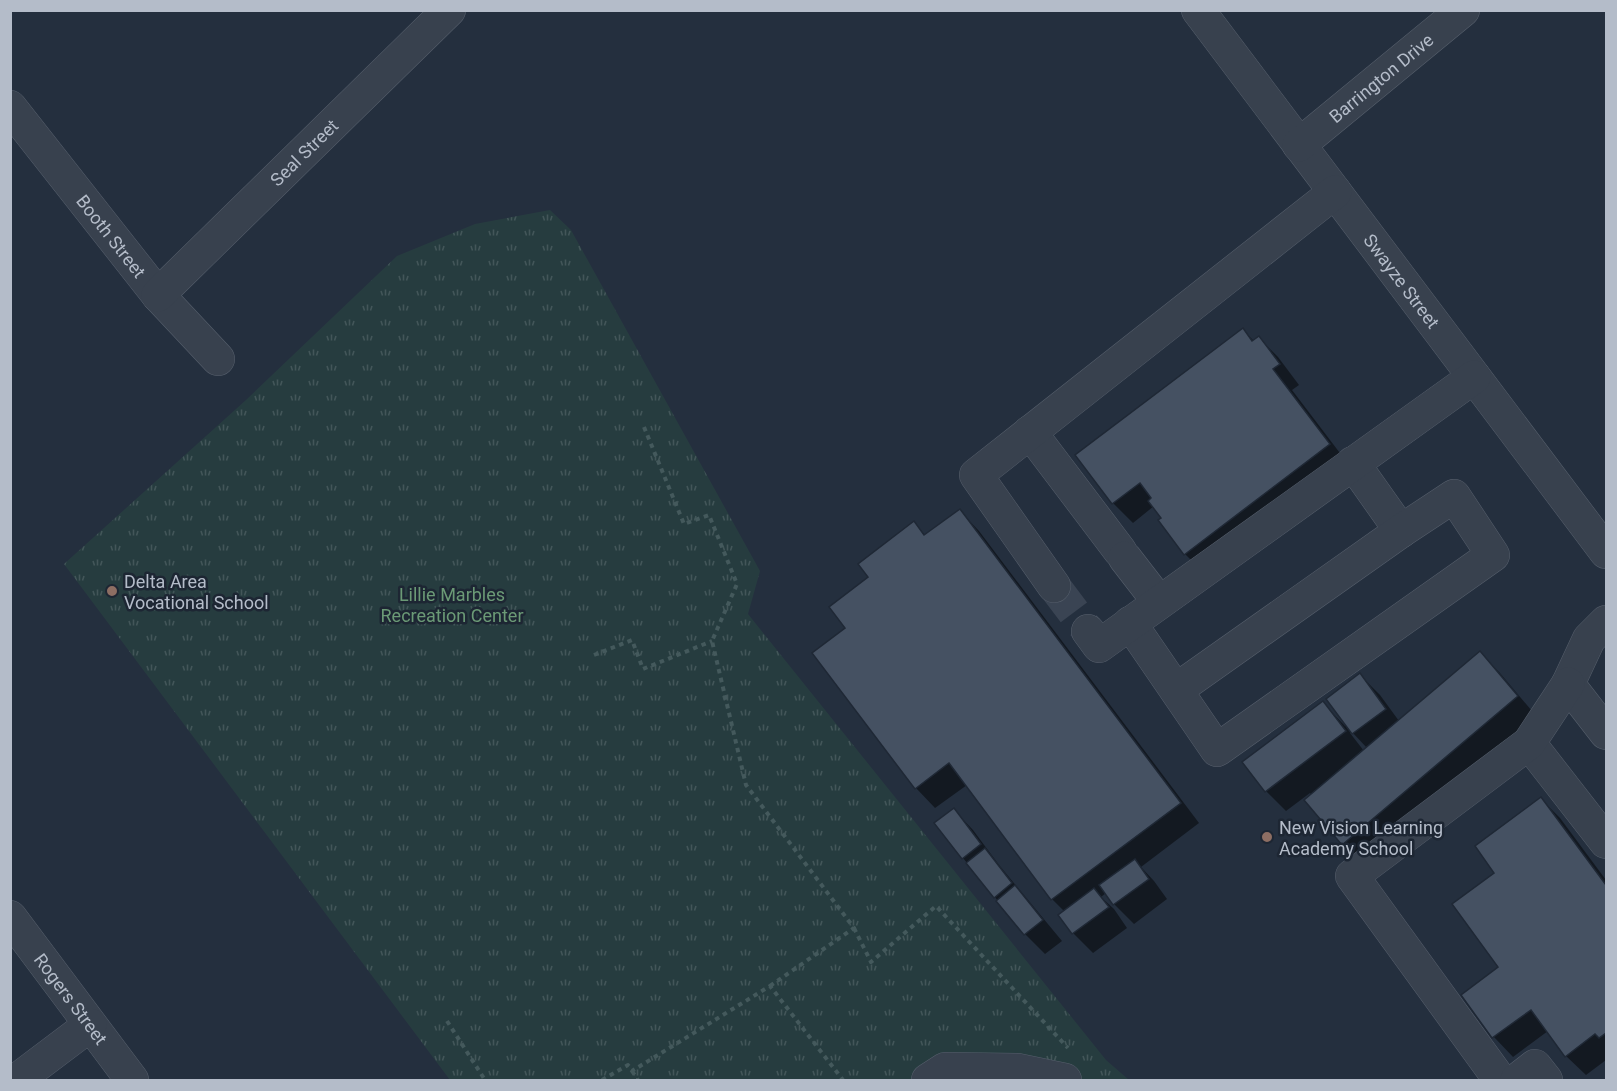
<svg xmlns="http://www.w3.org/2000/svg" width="1617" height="1091" font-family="Roboto,sans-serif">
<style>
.park{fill:url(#park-tufts)}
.shadow{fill:#0007;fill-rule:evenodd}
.building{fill:#455162;stroke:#1f2835;stroke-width:1.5}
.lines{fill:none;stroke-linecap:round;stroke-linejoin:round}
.minor-tunnel{stroke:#3a4453;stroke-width:33;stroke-dasharray:33 16;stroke-linecap:butt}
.minor-casing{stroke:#565f6c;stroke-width:34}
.path{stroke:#44595c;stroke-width:4;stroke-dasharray:4.5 4.5;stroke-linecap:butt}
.minor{stroke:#38414e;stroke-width:33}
.education-dot{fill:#8d6e63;stroke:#1d2633;stroke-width:2}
.labels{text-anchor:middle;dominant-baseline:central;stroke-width:5;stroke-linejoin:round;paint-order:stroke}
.street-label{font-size:18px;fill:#b4bcc9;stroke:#1d2633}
.poi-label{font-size:18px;fill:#b4bcc9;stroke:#1d2633;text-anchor:start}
.park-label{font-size:18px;fill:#6b9a76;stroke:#1d2633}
</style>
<defs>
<pattern id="park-tufts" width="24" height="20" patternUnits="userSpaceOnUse" patternTransform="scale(1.5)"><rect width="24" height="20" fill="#263c3f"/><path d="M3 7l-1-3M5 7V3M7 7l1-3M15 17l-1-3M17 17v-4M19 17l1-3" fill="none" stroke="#435659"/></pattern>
</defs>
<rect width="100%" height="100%" fill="#242f3e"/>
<!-- park -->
<path class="park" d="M550,210L571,230L760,571L748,614L1106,1060L1129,1080H450L64,564L246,400L397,256L475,224Z"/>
<!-- shadow -->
<path class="shadow" d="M1243,330L1254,341L1259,338L1278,357L1299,385L1292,390L1349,465L1205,574L1185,554L1160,520L1163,518L1154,506L1133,523L1113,503Z
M960,511L979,531L1199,823L1141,867L1154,881L1167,899L1134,924L1114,904L1106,893L1101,897L1114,909L1127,928L1093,953L1073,933L1060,915L1065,912L1052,899L967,785L935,808L916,788L847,629L870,577L914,523L926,536Z
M1479,653L1499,672L1537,717L1363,864L1343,844L1310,793L1286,811L1266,791L1244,763L1323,703L1345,726L1360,675L1380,695L1399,721ZM1352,732L1367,748L1364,751L1350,733Z
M1541,799L1560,818L1606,880V1060L1586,1075L1566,1056L1548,1031L1513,1057L1494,1037L1463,995L1500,967L1496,873Z
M954,810L973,830L999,865L1062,941L1045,954L1025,934L963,858Z"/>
<!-- building -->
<path class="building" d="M1243,328L1252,341L1259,336L1280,364L1273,369L1330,444L1184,555L1158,520L1161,518L1148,501L1151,498L1140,483L1112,504L1075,455Z
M960,509L1181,803L1051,900L949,763L915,789L812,653L845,628L829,607L868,577L858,564L914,521L924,535Z
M1480,651L1518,696L1342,845L1304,800Z
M1360,673L1386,709L1352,734L1326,699Z
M1323,701L1346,731L1265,792L1242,762Z
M1541,797L1606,885V1033L1599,1038L1595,1034L1565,1057L1531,1010L1492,1038L1461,995L1498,967L1452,904L1494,873L1475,846Z
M954,808L981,844L962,859L934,823Z
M985,848L1012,883L994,898L966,863Z
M1135,859L1149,879L1113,905L1099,885Z
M1015,885L1043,920L1024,935L996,901Z
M1094,888L1109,907L1072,934L1058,915Z"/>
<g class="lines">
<!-- minor-tunnel -->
<path class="minor-tunnel" d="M1054,586L1088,631"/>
<!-- minor casing -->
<g class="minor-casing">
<g id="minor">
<path id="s1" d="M1198,10L1606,552"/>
<path id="s2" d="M10,107L158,295L218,359"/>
<path id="s3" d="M1299,145L1463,10"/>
<path id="s4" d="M158,295L449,10"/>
<path d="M1030,432L1120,551"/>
<path d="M1353,463L1401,531"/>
<path d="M1125,558L1159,602"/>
<path d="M1054,586L976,475L1335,192"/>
<path d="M1606,622L1589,639L1568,684L1606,733"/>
<path d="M1130,623L1217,750L1493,555L1454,496L1401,531L1176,690"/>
<path d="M1088,631L1099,646L1474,377"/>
<path d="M1529,743L1606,842"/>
<path id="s5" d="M10,917L132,1080"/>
<path d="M17,1080L90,1025"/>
<path d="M928,1080L945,1069L1017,1070L1065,1080"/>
<path d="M1500,1080L1352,876L1529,743L1568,684"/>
<path d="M1517,1080L1535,1066L1546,1080"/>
</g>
</g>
<!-- path -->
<path class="path" d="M644,427L684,524L709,515L737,584L712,641L746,785L854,928L770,986
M594,655L632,640L643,669L712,641
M854,928L871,962L936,906L1068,1048
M447,1021L485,1080
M632,1071L638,1080H636
M602,1080L628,1065L632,1071L770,986L843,1080"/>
<!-- minor -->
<use href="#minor" class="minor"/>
</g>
<!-- markers -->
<g class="education-dot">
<circle cx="112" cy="591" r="6"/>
<circle cx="1267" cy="837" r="6"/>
</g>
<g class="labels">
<!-- street labels -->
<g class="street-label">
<text stroke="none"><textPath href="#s3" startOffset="106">Barrington Drive</textPath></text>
<text stroke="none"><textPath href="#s4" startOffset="204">Seal Street</textPath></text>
<text stroke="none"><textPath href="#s2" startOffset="164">Booth Street</textPath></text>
<text stroke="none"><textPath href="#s1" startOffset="339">Swayze Street</textPath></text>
<text stroke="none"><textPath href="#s5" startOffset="102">Rogers Street</textPath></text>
</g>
<!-- poi labels -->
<g class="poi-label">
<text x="124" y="581">Delta Area<tspan x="124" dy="21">Vocational School</tspan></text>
<text x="1279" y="827">New Vision Learning<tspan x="1279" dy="21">Academy School</tspan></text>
</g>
<!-- park labels -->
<g class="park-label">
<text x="452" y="594">Lillie Marbles<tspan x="452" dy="21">Recreation Center</tspan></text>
</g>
</g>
<!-- border -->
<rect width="1617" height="1091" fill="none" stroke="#b4bcc9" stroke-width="24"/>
</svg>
